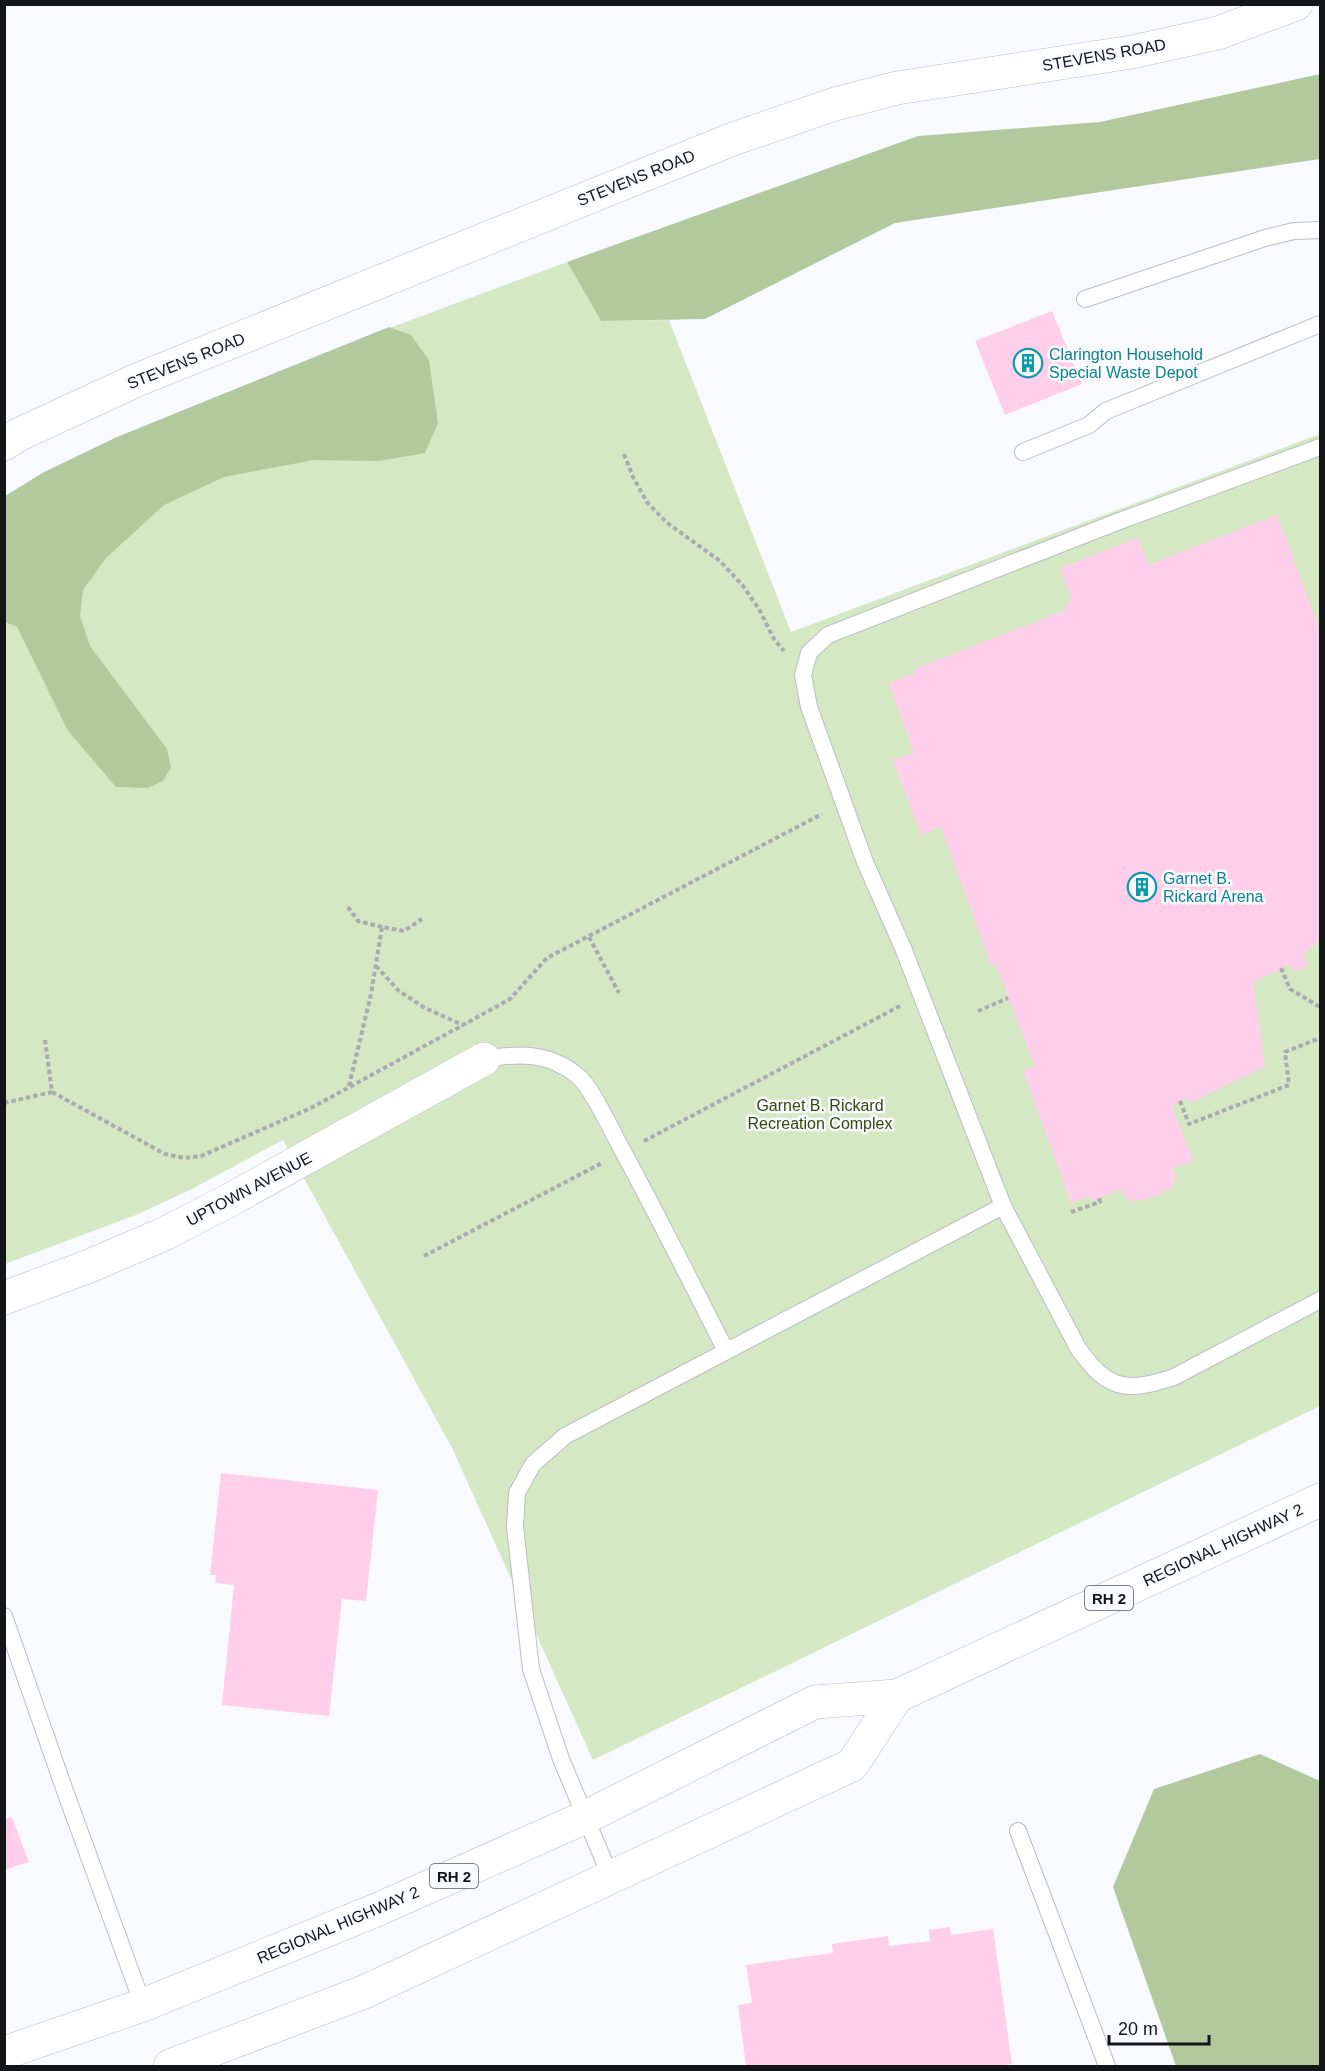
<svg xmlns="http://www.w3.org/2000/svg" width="1325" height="2071" font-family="Arial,sans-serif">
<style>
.green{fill:#d5e8c4}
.forest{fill:#b2c99d}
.building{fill:#ffceea}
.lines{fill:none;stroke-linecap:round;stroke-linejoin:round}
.service-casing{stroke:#bbbdc5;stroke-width:18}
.minor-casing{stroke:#bbbdc5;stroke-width:34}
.primary-casing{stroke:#bbbdc5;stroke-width:34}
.path{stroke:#aaabaf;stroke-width:4;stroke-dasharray:4.5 3;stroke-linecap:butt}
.service{stroke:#fff;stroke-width:16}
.minor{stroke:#fff;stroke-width:33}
.primary{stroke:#fff;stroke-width:33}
.labels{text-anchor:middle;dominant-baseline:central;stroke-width:5;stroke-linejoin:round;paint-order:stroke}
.shield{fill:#f9faff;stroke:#595a5d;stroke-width:1.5}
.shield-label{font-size:15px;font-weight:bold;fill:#141518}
.street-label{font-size:16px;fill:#141518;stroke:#f9faff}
.culture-label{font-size:16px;fill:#0d838f;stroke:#f9faff;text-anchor:start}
.park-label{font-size:16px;fill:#304b09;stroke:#f9faff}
</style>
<rect width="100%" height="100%" fill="#f9faff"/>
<!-- green -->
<path class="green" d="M567,262L601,321L669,320L791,632L1320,434V1406L593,1760L452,1448L283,1140L190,1190L136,1215L5,1264V496C78,452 156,421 235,389C345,344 456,303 567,262Z"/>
<!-- forest -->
<path class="forest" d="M1320,74V159L895,223L705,319L601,321L567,262L918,136L1100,122Z
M389,327L411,335L429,360L438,423L425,453L379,461L314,460L224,477L164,505L106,558L83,590L80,616L90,646L167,749L171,768L163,781L148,788L116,787L68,731L17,627L5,622V496L44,472L117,437Z
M1260,1754L1320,1781V2066H1176L1113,1887L1154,1789Z"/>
<!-- building -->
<path class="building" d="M1052,311L1082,384L1005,415L975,341Z
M1277,515L1320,631V940L1303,954L1307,966L1294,971L1290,964L1253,982L1265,1066L1190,1103L1187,1097L1172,1105L1193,1161L1172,1168L1176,1179L1171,1187L1160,1194L1143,1200L1132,1201L1125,1198L1121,1189L1092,1201L1090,1196L1071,1203L1023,1071L1035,1066L996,965L992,967L941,827L921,835L893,760L914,753L889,683L915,673L914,669L1064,611L1071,597L1060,568L1138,538L1148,565Z
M221,1473L378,1490L366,1601L342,1599L329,1716L222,1705L234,1585L215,1583L216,1575H210Z
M12,1817L29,1862L4,1870V1819Z
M950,1927L951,1935L993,1929L1012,2064L998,2066H746L738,2005L752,2003L746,1965L833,1953L832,1944L888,1936L889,1946L930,1941L929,1930Z"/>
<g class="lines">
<!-- service casing -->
<g class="service-casing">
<path id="service" d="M1085,299L1265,238L1294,231L1320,230
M1320,447L1117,522L828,635L809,653L803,675L809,707L865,862L903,948L1003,1206L1078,1348C1107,1390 1126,1393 1174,1377L1320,1300
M1023,452L1089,425L1106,411L1320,324
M484,1059C519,1053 550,1052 579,1077C592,1089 610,1127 619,1144C656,1212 691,1282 726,1351
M4,1616L65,1791L143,2005
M1018,1831L1107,2066
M611,1878L561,1759L531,1669L515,1527L517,1493L533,1464L565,1436L1003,1206"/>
</g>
<!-- minor casing -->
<g class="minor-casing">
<path id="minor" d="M4,444L20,434L137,380L733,139L835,104L897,88L1132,52L1218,33L1296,4
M4,1298L87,1267L164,1234L226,1202L484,1059"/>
</g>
<!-- primary casing -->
<g class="primary-casing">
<path id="primary" d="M4,2053L143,2005L374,1911L586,1817L815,1702L897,1696L1320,1500
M170,2066L364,1992L852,1765L897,1696"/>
</g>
<!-- path -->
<path class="path" d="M624,454L633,477L647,502L666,522L720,561L743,586L759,609L774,639L784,651
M348,907L358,921L382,927
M589,937L619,993
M376,966L399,991L425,1008L463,1025
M1281,968L1290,989L1320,1007
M978,1011L1008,998
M349,1086L371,994L382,927L404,931L422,919
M52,1092L165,1154L184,1158L201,1156L311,1108L463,1025L510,999L547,958L822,814
M1180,1101L1189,1124L1289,1085L1285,1052L1320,1038
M4,1103L52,1092L45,1040
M644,1141L900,1006
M1071,1212L1100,1202L1099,1197
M424,1256L602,1163"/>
<!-- service -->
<use href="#service" class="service"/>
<!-- minor -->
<use href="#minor" class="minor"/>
<!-- primary -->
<use href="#primary" class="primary"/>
</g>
<!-- icons -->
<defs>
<g id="building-ring" transform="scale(1.5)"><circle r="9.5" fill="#f9faff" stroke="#0f9aa8" stroke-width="1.5"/><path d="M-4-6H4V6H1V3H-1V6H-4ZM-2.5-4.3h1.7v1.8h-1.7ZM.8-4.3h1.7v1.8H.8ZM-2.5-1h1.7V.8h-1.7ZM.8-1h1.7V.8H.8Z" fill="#0f9aa8"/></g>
</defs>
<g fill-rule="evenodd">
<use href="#building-ring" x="1028" y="363"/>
<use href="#building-ring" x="1142" y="887"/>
</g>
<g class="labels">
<!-- shield labels -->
<g class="shield">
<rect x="1085" y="1586" width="48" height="24" rx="4.5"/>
<rect x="430" y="1864" width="48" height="24" rx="4.5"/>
</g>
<g class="shield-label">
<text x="1109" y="1598">RH 2</text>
<text x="454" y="1876">RH 2</text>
</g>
<!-- street labels -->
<g class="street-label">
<text transform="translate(1104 55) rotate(-10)">STEVENS ROAD</text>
<text transform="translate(636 178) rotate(-22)">STEVENS ROAD</text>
<text transform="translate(186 361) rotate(-22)">STEVENS ROAD</text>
<text transform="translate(249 1189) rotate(-28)">UPTOWN AVENUE</text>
<text transform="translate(1223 1545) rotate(-25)">REGIONAL HIGHWAY 2</text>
<text transform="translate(338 1925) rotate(-23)">REGIONAL HIGHWAY 2</text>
</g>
<!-- culture labels -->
<g class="culture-label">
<text x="1049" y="354">Clarington Household<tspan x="1049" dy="18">Special Waste Depot</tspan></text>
<text x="1163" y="878">Garnet B.<tspan x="1163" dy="18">Rickard Arena</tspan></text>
</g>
<!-- park labels -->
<g class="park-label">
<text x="820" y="1105">Garnet B. Rickard<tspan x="820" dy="18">Recreation Complex</tspan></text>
</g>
</g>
<!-- border -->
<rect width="1325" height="2071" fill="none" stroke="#141518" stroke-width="12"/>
<!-- scale -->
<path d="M1109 2035v9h100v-9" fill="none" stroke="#141518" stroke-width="3"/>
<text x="1118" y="2035" font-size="18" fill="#141518" stroke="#f9faff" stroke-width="4.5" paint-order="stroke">20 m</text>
</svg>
